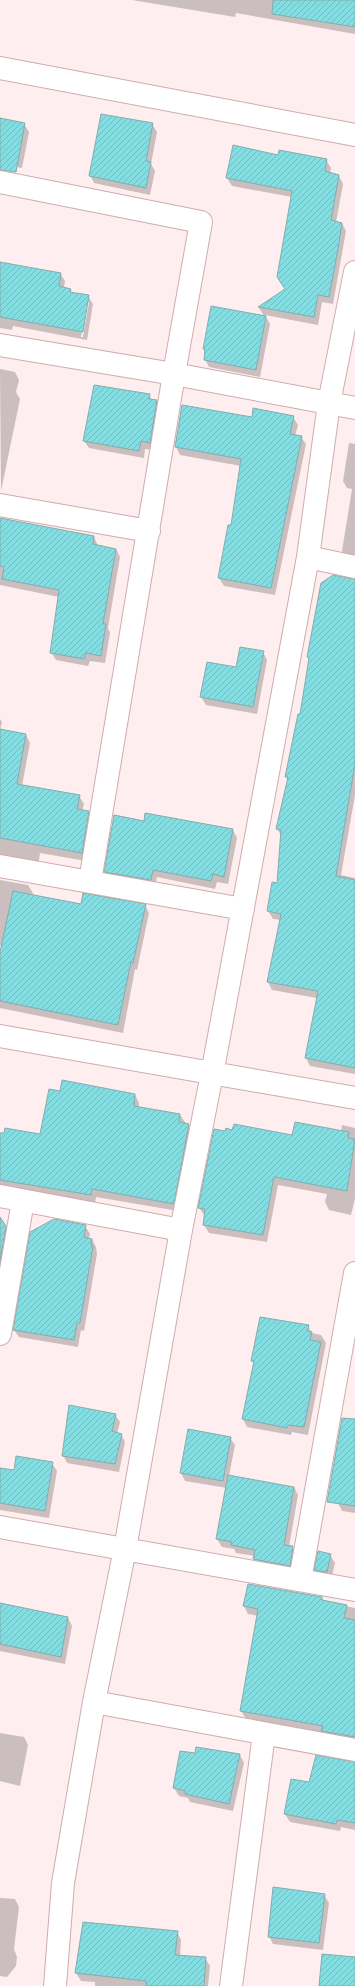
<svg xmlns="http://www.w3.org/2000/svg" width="355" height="1986" font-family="'Work Sans',sans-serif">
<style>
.shadow{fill:#0003;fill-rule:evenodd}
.building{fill:url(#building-hatch);stroke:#85acae}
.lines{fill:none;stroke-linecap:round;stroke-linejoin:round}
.minor-casing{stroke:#cfacad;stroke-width:24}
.minor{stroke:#fff;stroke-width:22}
</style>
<defs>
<pattern id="building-hatch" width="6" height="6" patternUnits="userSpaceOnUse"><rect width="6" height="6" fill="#83dde1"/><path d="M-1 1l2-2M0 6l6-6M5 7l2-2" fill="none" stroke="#71bdc0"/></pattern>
</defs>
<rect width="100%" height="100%" fill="#feeeef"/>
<!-- shadow -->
<path class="shadow" d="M132,0H355V34L236,13L235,17Z
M0,119L24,124L29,132L22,168L0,164Z
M152,124L157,132L151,164L155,171L150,195L94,183L90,175Z
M279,156L326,160L331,168L330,174L339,176L343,184L336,222L342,223L346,231L333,304L322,302L318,325L265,315L270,324L260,377L209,367L205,359L204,349L264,316L259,308L286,289L292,197L232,186L227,178Z
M0,263L60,273L65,281L64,288L70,290L72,293L88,296L93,304L87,340L13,326L12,330L0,328ZM87,302H89L83,337H81Z
M0,369L15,372L19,380L16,392L20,399L1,491Z
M149,395L152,400L156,401L161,409L154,450L145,449L144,458L89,448L84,441Z
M182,406L252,418L293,417L298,425L295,436L301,437L306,444L275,595L224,586L219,578L232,527L241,466L180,455L176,447Z
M349,443L355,444V561L347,559L342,551L352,489L347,488L343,481Z
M94,537L98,546L116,549L120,557L108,628L110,633L105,663L90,661L88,666L56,660L51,652L59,597L0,585V541Z
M355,579V795L341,875L355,878V1074L310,1066L306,1058L317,998L272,990L268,982L281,920L273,919L268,911L278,884L282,837L277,829L288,781L286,776L300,716L310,661L308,657Z
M263,652L267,660L257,714L206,705L201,697Z
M0,719L2,722L0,730L26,735L30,743L22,786L79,796L84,804L82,811L88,812L93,820L86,861L40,853L38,867L0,862Z
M146,814L233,830L237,838L228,884L217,882L215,889L157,877L155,887L110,879L105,872L145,822Z
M0,880L28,885L33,893L32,896L82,905H145L149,913L137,970L135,969L123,1033L0,1008V961L3,946L0,945Z
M61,1092L135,1095L139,1103V1108L180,1115L193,1133L178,1211L96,1197L95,1203L0,1187V1134L41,1135Z
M342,1125L355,1128V1198L351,1215L329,1210L325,1202L327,1194L278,1185L267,1242L209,1233L204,1225L205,1216L199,1208L226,1132L293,1136L341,1132Z
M0,1219L10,1235L0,1292Z
M85,1226L90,1234L89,1239H92L96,1247L97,1254L84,1331L81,1330L78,1347L19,1337L14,1330Z
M308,1326L312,1333L321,1335L326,1343L308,1435L292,1432L291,1435L247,1427L243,1419L254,1364L252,1361Z
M115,1415L120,1422L117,1434H121L125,1442L119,1472L67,1463L63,1455Z
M230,1438L235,1445L229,1476L294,1487L298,1495L289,1547H293L297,1555L294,1573L259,1567L254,1559L255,1556L236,1553L234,1549L222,1547L217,1539L227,1488L185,1481L181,1473Z
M355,1449V1513L342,1511L338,1503Z
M52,1463L57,1471L49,1518L0,1510V1469L15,1471Z
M330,1555L335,1563L331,1580L320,1578L316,1570Z
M322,1598L324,1602L355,1608V1744L327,1739L324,1733L246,1719L241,1711L258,1616L248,1614L244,1606Z
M0,1603L68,1618L72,1626L65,1664L0,1651Z
M0,1733L24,1737L28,1745L20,1786L0,1781Z
M196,1754L240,1755L244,1763L233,1811L190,1802L188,1798L179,1796L174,1788Z
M355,1762V1830L341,1827L340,1831L290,1822L285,1814Z
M324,1895L329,1903L323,1950L273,1944L269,1936Z
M0,1898L15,1899L19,1907L14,1949L17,1957L16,1966L7,1977L0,1976Z
M177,1932L181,1940L180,1956L205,1958L210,1966L208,1986H95V1982L81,1981L76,1973Z"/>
<!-- building -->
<path class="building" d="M273,0H355V27L272,14Z
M101,114L153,123L146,161L151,162L146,188L89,176Z
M0,118L25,123L16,172L0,170Z
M233,145L278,155L279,150L327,159L325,171L339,175L331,220L342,223L338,249L329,297L318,295L314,317L258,307L285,289L277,277L292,191L226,178Z
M0,262L61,273L59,286L71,289L70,292L89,295L83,332L0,317Z
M211,306L266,316L256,370L204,360L205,349H203Z
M94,385L150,394L149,399L157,400L150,443L141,441L139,451L83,441Z
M182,405L252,417L253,408L294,416L290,434L302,436L271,588L218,578L228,525H231L241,459L175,447Z
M0,518L94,536L93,544L116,549L103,624H106L101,656L86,653L84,659L50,653L59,590L2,579L4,567L0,566Z
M333,575L355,579V764L336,876L355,880V1068L305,1058L318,991L267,982L281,914L267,911L272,882L277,883L281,830L276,829L288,777H285L298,714H300L309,658L307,657L321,583Z
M240,647L264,651L253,707L200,697L207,662L236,667Z
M0,729L26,734L17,784L80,795L77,809L89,811L82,853L0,838Z
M145,813L233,829L224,877L213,874L211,881L153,870L151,880L104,872L114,815L144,821Z
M13,891L81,904L83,893L146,904L133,963L131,962L118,1025L0,1001V952Z
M62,1080L135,1094L134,1106L180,1114L179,1122L189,1124L174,1204L92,1189L91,1195L0,1180V1133H4L5,1128L40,1134L49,1089L60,1091Z
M295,1122L349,1132L348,1138L355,1139L347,1191L274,1177L263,1235L203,1225L205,1209L198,1208L214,1129L225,1131L226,1128L232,1130L234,1124L292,1135Z
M0,1217L6,1226L0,1261Z
M54,1219L86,1225L84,1237L92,1239L91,1245L93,1246L80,1323H77L74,1340L13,1330L30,1232Z
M260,1317L309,1325L307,1331L312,1332L310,1340L321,1342L304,1427L288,1425L287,1428L242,1419L254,1361H251Z
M69,1405L116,1414L112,1431L122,1434L115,1464L62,1456Z
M342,1418L355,1419V1506L327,1502Z
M188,1429L231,1437L223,1481L180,1473Z
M16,1456L53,1462L45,1511L0,1503V1468L14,1470Z
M228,1475L294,1487L284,1545L293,1546L290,1566L253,1559L255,1550L231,1545L232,1542L216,1539Z
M318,1551L331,1554L327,1572L314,1570Z
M248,1584L322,1597V1600L347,1605L344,1618L355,1620V1737L321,1731L323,1726L240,1711L258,1609L243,1606Z
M0,1603L68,1617L61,1657L0,1644Z
M196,1747L240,1754L229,1804L185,1794V1791L173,1788L180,1751L195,1753Z
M316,1755L355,1762V1823L337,1820L336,1824L284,1814L291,1779L309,1782Z
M273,1887L325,1894L319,1943L268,1937Z
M83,1922L178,1931L175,1955L206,1957L204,1986H146V1981L75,1973Z
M322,1954L355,1957V1986H319Z"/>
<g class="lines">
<!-- minor casing -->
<g class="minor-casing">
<path id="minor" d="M0,68L355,135
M0,182L201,222L174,374L0,345
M0,505L149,531
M308,557L355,567
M0,866L243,909
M90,881L174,374L355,408
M0,1036L355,1098
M0,1196L181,1230
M0,1334L23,1201
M0,1527L355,1590
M300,1580L355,1273
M94,1702L355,1750
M55,1986L63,1883L94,1702L125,1549L181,1230L212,1074L308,557L329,403L355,272
M231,1986L264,1734"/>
</g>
<!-- minor -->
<use href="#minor" class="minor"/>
</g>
</svg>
